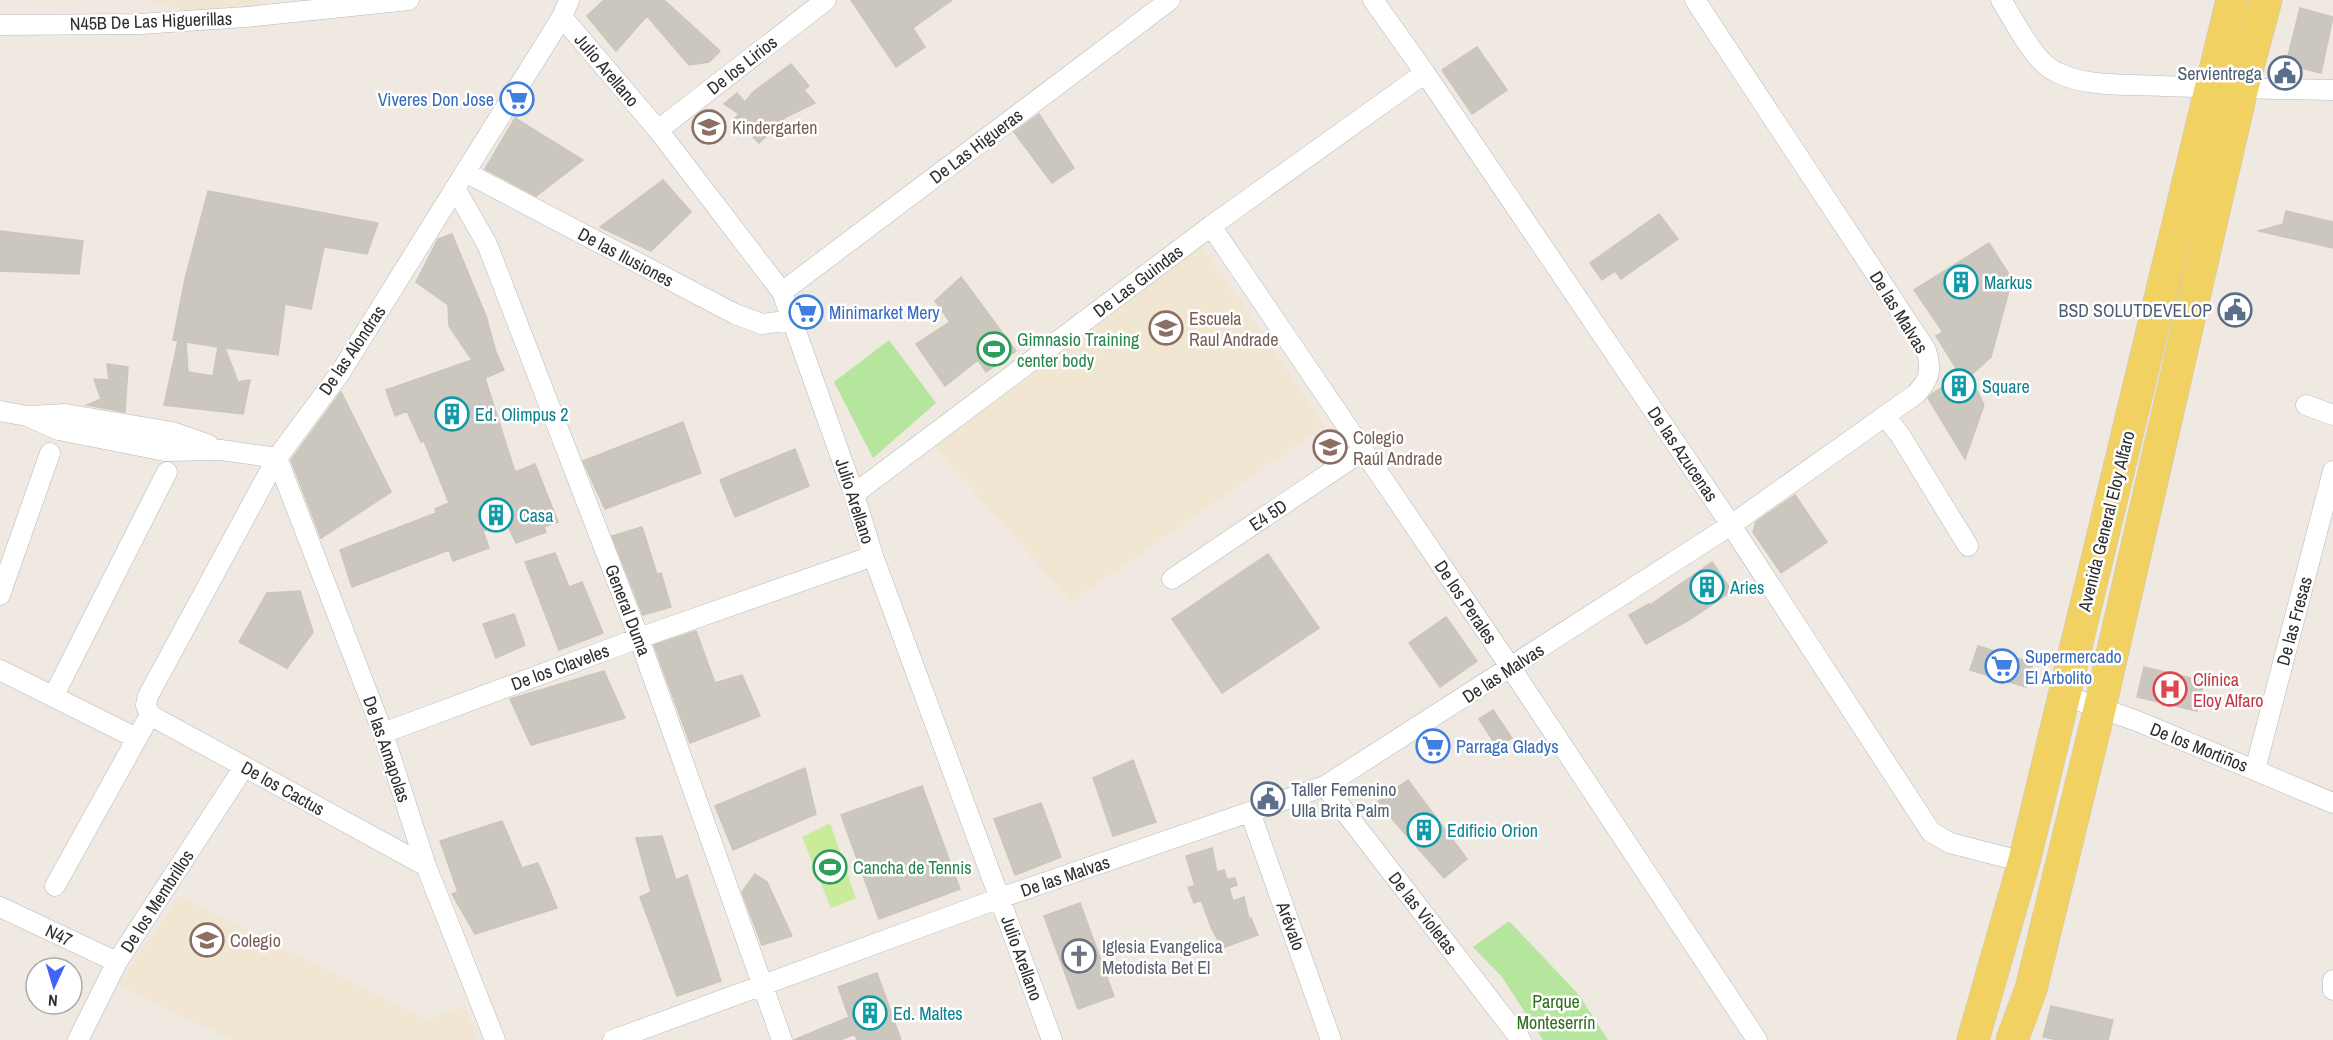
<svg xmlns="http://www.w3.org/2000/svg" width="2333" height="1040" font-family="'Archivo Narrow',sans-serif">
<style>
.education{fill:#f0e6d1}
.green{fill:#b6e59e}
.pitch{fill:#c9ec9a}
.building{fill:#cbc7bf;stroke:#cbc5ba;stroke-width:1.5;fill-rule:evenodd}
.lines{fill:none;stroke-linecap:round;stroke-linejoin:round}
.minor-casing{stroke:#b4b7c1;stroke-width:21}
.primary-casing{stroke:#c9c9c9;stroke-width:33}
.minor{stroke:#fff;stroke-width:20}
.primary{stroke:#f2d163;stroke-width:32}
.labels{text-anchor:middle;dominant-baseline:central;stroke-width:5;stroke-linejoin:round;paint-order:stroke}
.street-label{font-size:18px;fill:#2e2e2e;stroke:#fff}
.service-label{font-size:18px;fill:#4e5e75;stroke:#fff;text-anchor:end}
.shop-label{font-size:18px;fill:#366cbe;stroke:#fff;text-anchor:start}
.education-label{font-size:18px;fill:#785e54;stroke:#fff;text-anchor:start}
.culture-label{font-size:18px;fill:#0d838f;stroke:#fff;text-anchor:start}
.leisure-label{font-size:18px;fill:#27864d;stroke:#fff;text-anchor:start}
.health-label{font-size:18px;fill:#be3a42;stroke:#fff;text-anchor:start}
.worship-label{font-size:18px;fill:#5b616d;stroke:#fff;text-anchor:start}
.park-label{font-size:18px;fill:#2c6e1b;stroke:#fff}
</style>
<rect width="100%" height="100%" fill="#efe9e1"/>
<!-- education -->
<path class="education" d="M146,0H258L259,6L182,10Z
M1192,231L1325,426L1071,602L932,444Z
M179,896L425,1020L465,1006L477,1040H232L117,984Z"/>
<!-- green -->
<path class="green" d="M889,340L936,403L873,458L834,382Z
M1509,921L1579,995L1608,1040H1543L1502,977L1473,947Z"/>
<!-- pitch -->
<path class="pitch" d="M830,823L856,898L831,908L802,837Z"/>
<!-- building -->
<path class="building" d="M604,0H664L720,51L709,62L689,65L647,16L616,51L587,16Z
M851,0H952L913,28L925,47L896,67Z
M2300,8L2333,17L2321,73L2286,64Z
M1477,47L1507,90L1472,114L1442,70Z
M791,64L809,86L804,90L815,103L786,117L759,143L734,119L739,114L724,104L737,93L745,102L753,92Z
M1039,114L1074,168L1052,183L1014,132Z
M515,118L583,160L536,196L485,169Z
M663,180L691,212L651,251L600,227Z
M208,191L378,223L367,254L324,247L311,309L285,304L278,355L225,348L238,382L250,380L243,414L164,405L178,341L173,340L185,279ZM186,342L218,347L213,376L188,372Z
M2286,211L2333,222V248L2259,231L2283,224Z
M1659,214L1678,239L1621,279L1615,271L1602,280L1590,263Z
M0,231L83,241L79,274L0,271Z
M452,234L486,316L496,352L504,370L485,378L515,472L535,464L558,522L544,527L546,532L516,543L506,522L483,531L489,548L453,561L449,550L352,587L340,550L436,513L435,509L449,503L424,441L421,442L407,411L395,416L386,390L472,360L449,326L448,305L416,282L438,239Z
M1989,243L2012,279L1991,357L1970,376L1984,405L1965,459L1928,398L1933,393L1961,376L1936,336L1943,332L1914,290Z
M961,277L1016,351L986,372L978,360L945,386L916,344L950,322L935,301Z
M107,364L128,367L125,412L87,405L101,399L94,379L109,380Z
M341,392L391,492L321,538L291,460Z
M683,422L701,473L605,509L583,461Z
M795,449L809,486L735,517L720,480Z
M1795,495L1827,542L1781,573L1753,532L1756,522Z
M642,527L657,574L661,573L671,607L643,615L612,536Z
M555,553L569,587L582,582L603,633L559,650L525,562Z
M1268,554L1319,628L1222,693L1172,619Z
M1712,562L1732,591L1689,620L1646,644L1629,615L1649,604L1650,605Z
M300,591L313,632L287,668L239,642L267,593Z
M514,614L525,645L496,658L483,624Z
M1446,617L1477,661L1440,687L1409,643Z
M696,631L715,683L742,675L760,716L690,743L654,645Z
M1978,646L2033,663L2026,687L1970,670Z
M2144,667L2204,681L2197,711L2137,697Z
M604,671L625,718L531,745L510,699Z
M1493,710L1512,738L1497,747L1479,719Z
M1133,760L1156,822L1113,836L1093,778Z
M805,768L816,814L733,850L715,806Z
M1408,780L1467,859L1444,878L1377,802Z
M922,786L960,889L879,919L841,815Z
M1041,803L1061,857L1015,875L994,819Z
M502,821L522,868L538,863L557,908L475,934L452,894L458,892L440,841Z
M662,836L676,880L687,875L721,981L677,996L640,897L651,892L636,838Z
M1212,848L1217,872L1224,870L1227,879L1235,878L1237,885L1229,888L1233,901L1244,897L1249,919L1251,918L1258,935L1222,948L1211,927L1201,900L1194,903L1188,887L1195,886L1186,856Z
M755,874L767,882L792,936L762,945L742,892Z
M1080,903L1114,996L1078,1009L1044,916Z
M877,973L901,1040H857L855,1034L840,1040H794L849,1017L838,987Z
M2051,1006L2113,1020L2108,1040H2058L2043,1037Z"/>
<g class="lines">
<!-- minor casing -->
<g class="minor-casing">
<path id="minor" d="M1373,0L1425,73L1731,525L1931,832L1950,843L2024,862
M2001,0C2015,21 2033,61 2056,72C2087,88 2130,84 2164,86C2220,88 2277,89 2333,90
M562,17L658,130L782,292L854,494L873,556L1052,1040
M0,25L140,24L246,17L409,0
M658,130L826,0
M465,172L735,314L762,324L793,320
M455,188L487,244L639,638L782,1040
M1211,226L1511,668L1757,1040
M782,292L1170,0
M2306,405L2333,415
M0,411L27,416L59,430L165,451L221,450L277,458
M30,416L65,414L172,432L209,445
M1885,416L1900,435L1968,546
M277,458L383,733L426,866L495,1040
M854,494L1211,226L1425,73
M1172,579L1364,450
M0,595L50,453
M0,670L136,738
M2063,695L2137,721L2333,803
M53,697L167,472
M383,733L639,638L873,556
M2255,770L2333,471
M1325,786L1521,1040
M1250,812L1331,1040
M426,866L150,715L146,705L148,696L277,458L340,373L562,17L569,0
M55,886L150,715
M0,907L117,962
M2333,980V990
M78,1040L117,962L244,767
M613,1040L1000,898L1325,786L1731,525L1916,394C1930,379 1932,370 1926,350L1695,0"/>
</g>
<!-- primary casing -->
<g class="primary-casing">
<path id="primary" d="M1973,1040L2024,862L2232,0
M2012,1040L2031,989L2100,707L2242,89L2266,0"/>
</g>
<!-- minor -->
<use href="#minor" class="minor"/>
<!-- primary -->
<use href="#primary" class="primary"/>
</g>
<!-- icons -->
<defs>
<g id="civic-ring" transform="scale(1.725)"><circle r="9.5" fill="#fff" stroke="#5c6f8a" stroke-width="1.5"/><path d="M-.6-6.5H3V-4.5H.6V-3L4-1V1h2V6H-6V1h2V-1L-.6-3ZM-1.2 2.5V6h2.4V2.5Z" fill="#5c6f8a"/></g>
<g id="supermarket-ring" transform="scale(1.725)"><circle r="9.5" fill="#fff" stroke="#3f7fe0" stroke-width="1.5"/><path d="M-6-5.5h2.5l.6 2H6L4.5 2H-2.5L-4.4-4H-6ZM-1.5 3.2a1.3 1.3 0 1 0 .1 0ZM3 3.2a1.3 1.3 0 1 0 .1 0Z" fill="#3f7fe0"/></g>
<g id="school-ring" transform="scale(1.725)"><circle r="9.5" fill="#fff" stroke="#8d6e63" stroke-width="1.5"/><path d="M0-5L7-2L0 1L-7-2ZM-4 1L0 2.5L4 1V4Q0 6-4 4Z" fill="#8d6e63"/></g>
<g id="building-ring" transform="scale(1.725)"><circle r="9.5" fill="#fff" stroke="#0f9aa8" stroke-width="1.5"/><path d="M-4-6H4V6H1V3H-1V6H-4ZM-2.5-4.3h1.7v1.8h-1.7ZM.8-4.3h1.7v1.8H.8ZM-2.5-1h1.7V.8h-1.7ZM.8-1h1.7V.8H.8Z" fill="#0f9aa8"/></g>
<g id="university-ring" transform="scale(1.725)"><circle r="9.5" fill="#fff" stroke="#8d6e63" stroke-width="1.5"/><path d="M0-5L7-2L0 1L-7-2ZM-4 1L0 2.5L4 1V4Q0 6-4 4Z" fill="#8d6e63"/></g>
<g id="stadium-ring" transform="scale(1.725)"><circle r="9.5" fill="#fff" stroke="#2e9e5b" stroke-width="1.5"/><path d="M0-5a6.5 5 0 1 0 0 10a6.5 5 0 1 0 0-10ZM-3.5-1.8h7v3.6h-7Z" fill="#2e9e5b"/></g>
<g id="hospital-ring" transform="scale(1.725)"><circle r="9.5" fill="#fff" stroke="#e0444e" stroke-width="1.5"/><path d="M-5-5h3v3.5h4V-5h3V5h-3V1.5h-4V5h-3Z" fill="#e0444e"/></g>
<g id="church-ring" transform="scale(1.725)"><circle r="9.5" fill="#fff" stroke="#6b7280" stroke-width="1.5"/><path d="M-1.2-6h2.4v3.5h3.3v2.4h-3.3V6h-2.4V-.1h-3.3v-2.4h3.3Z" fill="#6b7280"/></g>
</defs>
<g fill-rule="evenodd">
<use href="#civic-ring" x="2285" y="73"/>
<use href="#supermarket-ring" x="517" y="99"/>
<use href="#school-ring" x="709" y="127"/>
<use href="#building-ring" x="1961" y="282"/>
<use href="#civic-ring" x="2235" y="310"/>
<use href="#supermarket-ring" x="806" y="312"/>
<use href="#university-ring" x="1166" y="328"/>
<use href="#stadium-ring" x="994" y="349"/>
<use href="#building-ring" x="1959" y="386"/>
<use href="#building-ring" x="452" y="414"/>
<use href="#school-ring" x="1330" y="447"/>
<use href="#building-ring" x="496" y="515"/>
<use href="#building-ring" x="1707" y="587"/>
<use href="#supermarket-ring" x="2002" y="666"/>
<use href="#hospital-ring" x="2170" y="689"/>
<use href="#supermarket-ring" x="1433" y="746"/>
<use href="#civic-ring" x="1268" y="799"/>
<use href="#building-ring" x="1424" y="830"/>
<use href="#stadium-ring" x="830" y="867"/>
<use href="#school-ring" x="207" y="940"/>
<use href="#church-ring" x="1079" y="956"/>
<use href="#building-ring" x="870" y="1013"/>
</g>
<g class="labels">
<!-- street labels -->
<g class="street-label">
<text transform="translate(151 21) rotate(-2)">N45B De Las Higuerillas</text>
<text transform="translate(742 65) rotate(-38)">De los Lirios</text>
<text transform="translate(607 70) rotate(50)">Julio Arellano</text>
<text transform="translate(976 146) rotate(-37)">De Las Higueras</text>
<text transform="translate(626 257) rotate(28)">De las Ilusiones</text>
<text transform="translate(1138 281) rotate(-37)">De Las Guindas</text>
<text transform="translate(1899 312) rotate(58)">De las Malvas</text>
<text transform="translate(352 350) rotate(-56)">De las Alondras</text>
<text transform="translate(1683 454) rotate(56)">De las Azucenas</text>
<text transform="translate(855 501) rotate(72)">Julio Arellano</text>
<text transform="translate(1268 515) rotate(-34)">E4 5D</text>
<text transform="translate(2106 521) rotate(-76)">Avenida General Eloy Alfaro</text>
<text transform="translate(1466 602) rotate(56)">De los Perales</text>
<text transform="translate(628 610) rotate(69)">General Duma</text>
<text transform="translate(2294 621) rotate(-75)">De las Fresas</text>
<text transform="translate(560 667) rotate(-20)">De los Claveles</text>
<text transform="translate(1503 673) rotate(-33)">De las Malvas</text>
<text transform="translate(2199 747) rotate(22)">De los Mortiños</text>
<text transform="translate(387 749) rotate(71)">De las Amapolas</text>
<text transform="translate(283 788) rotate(29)">De los Cactus</text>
<text transform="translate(1065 876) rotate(-19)">De las Malvas</text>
<text transform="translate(157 901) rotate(-57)">De los Membrillos</text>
<text transform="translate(1423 913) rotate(52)">De las Violetas</text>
<text transform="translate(1291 926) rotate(70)">Arévalo</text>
<text transform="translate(59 935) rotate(25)">N47</text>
<text transform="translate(1022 958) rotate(70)">Julio Arellano</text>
</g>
<!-- service labels -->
<g class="service-label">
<text x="2262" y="73">Servientrega</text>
<text x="2212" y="310">BSD SOLUTDEVELOP</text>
<text x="1291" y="789" text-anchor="start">Taller Femenino<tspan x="1291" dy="21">Ulla Brita Palm</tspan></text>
</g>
<!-- shop labels -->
<g class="shop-label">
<text x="494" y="99" text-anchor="end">Viveres Don Jose</text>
<text x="829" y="312">Minimarket Mery</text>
<text x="2025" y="656">Supermercado<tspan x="2025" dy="21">El Arbolito</tspan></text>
<text x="1456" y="746">Parraga Gladys</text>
</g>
<!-- education labels -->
<g class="education-label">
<text x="732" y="127">Kindergarten</text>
<text x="1189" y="318">Escuela<tspan x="1189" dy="21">Raul Andrade</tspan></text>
<text x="1353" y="437">Colegio<tspan x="1353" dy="21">Raúl Andrade</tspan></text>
<text x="230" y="940">Colegio</text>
</g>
<!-- culture labels -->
<g class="culture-label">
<text x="1984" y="282">Markus</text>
<text x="1982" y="386">Square</text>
<text x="475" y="414">Ed. Olimpus 2</text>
<text x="519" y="515">Casa</text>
<text x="1730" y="587">Aries</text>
<text x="1447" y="830">Edificio Orion</text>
<text x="893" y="1013">Ed. Maltes</text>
</g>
<!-- leisure labels -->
<g class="leisure-label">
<text x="1017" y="339">Gimnasio Training<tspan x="1017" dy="21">center body</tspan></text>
<text x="853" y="867">Cancha de Tennis</text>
</g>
<!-- health labels -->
<g class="health-label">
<text x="2193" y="679">Clínica<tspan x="2193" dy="21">Eloy Alfaro</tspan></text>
</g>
<!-- worship labels -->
<g class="worship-label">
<text x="1102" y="946">Iglesia Evangelica<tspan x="1102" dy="21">Metodista Bet El</tspan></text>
</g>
<!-- park labels -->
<g class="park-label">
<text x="1556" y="1001">Parque<tspan x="1556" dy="21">Monteserrín</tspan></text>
</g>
</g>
<!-- north arrow -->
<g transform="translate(54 986) rotate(184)"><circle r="28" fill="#ffffff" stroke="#ababab" stroke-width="1.5"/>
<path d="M0-4.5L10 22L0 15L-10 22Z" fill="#4264fb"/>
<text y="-9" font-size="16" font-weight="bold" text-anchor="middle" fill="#2e2e2e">N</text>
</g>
</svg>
